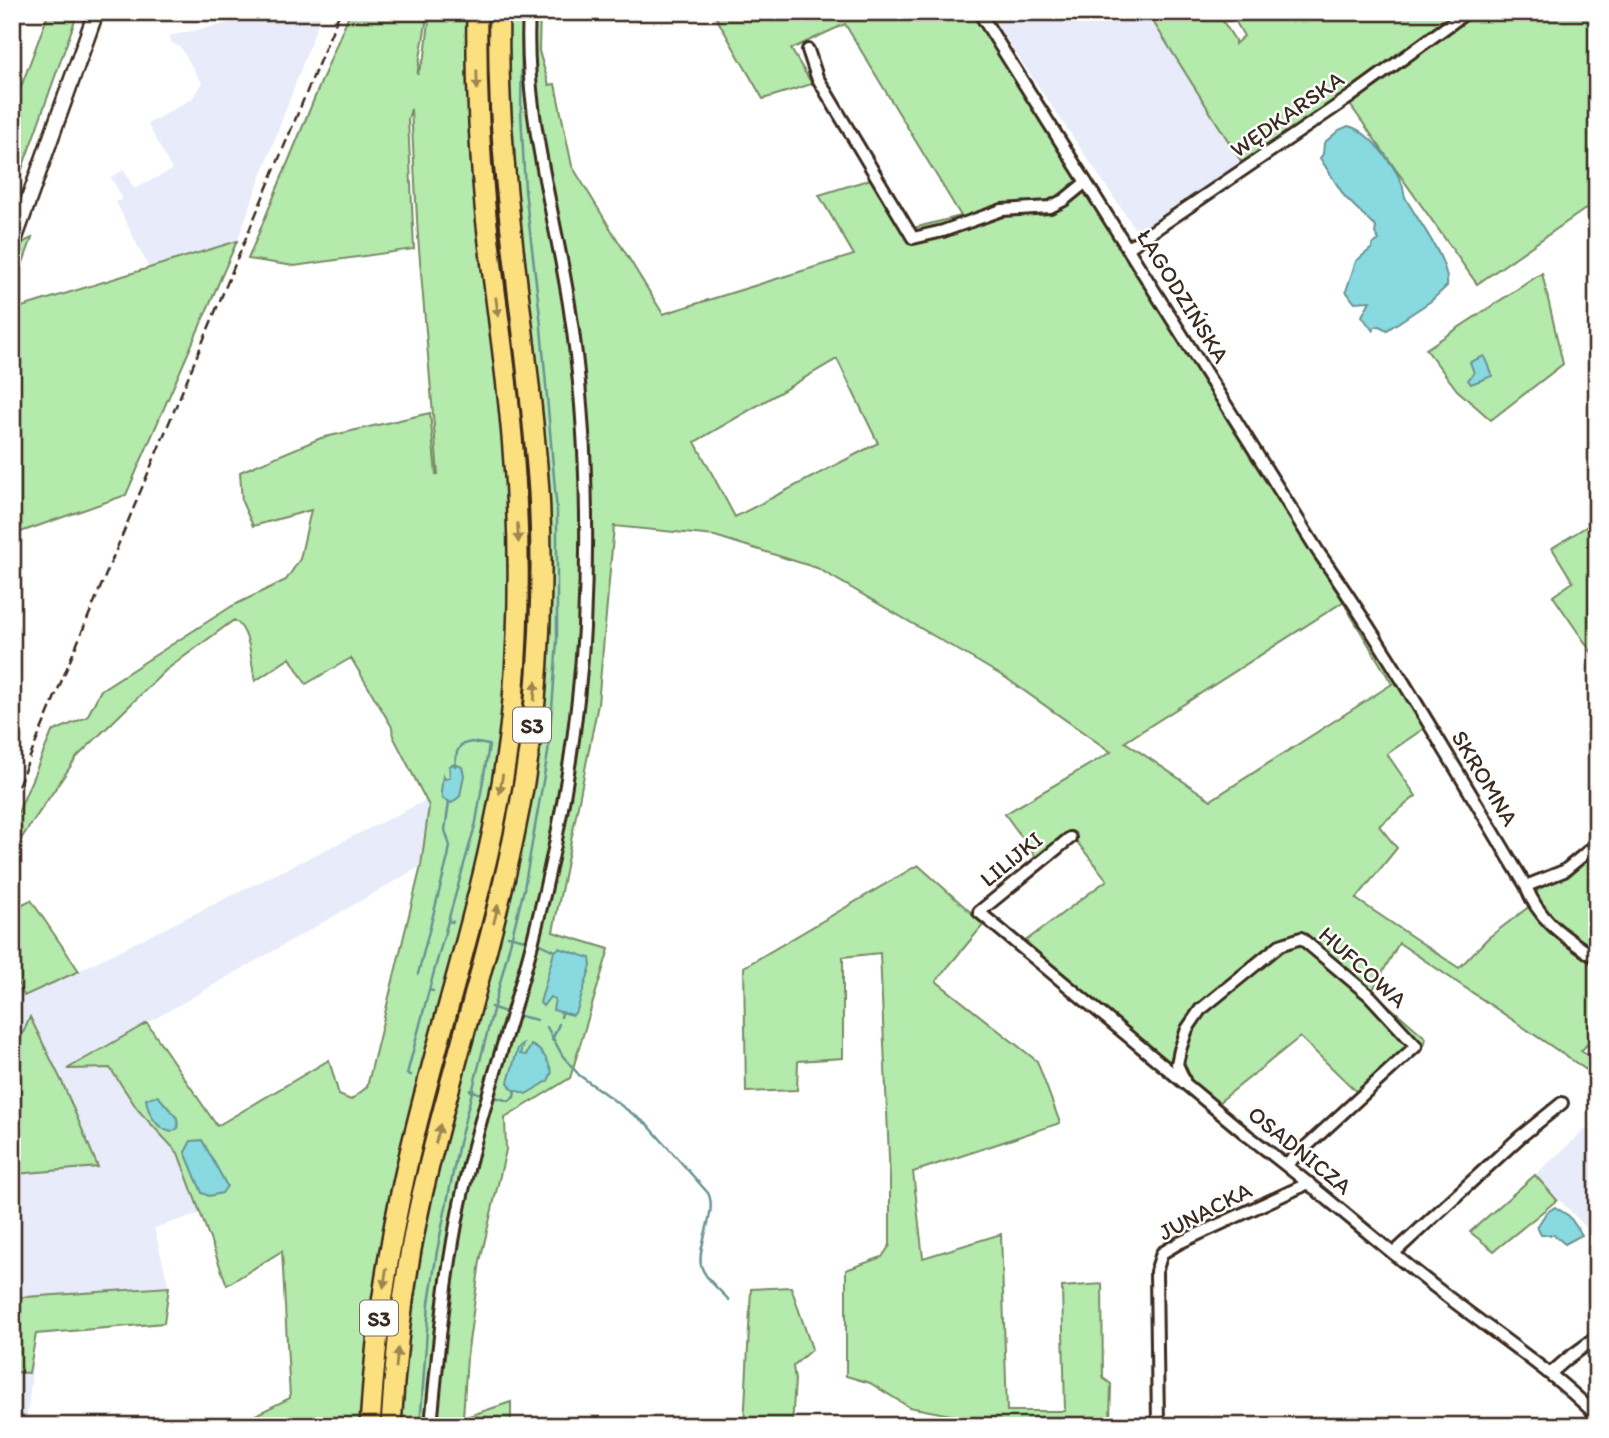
<svg xmlns="http://www.w3.org/2000/svg" width="1609" height="1438" font-family="Itim,sans-serif">
<style>
.built{fill:#e8ebf9}
.green{fill:#b4eaac;stroke:#788a65;stroke-width:2;fill-rule:evenodd}
.water{fill:#88d9e0;stroke:#699392;stroke-width:2}
.lines{fill:none;stroke-linecap:round;stroke-linejoin:round}
.stream{stroke:#699392;stroke-width:2.5}
.minor-casing{stroke:#3b2a1e;stroke-width:16}
.secondary-casing{stroke:#3b2a1e;stroke-width:19}
.motorway-casing{stroke:#3b2a1e;stroke-width:24}
.minor{stroke:#fff;stroke-width:10}
.secondary{stroke:#fff;stroke-width:14}
.motorway{stroke:#fce080;stroke-width:19}
.rail{stroke:#3b2a1e;stroke-width:2.5;stroke-dasharray:10 5;stroke-linecap:butt}
.oneway{fill:#9c854f}
.labels{text-anchor:middle;dominant-baseline:central;stroke-width:5;stroke-linejoin:round;paint-order:stroke}
.shield{fill:#fff;stroke:#766a62;stroke-width:2}
.shield-label{font-size:21px;font-weight:bold;fill:#3b2a1e}
.street-label{font-size:23px;fill:#3b2a1e;stroke:#fff}
</style>
<rect width="100%" height="100%" fill="#fff"/>
<filter id="ink" filterUnits="userSpaceOnUse"><feTurbulence type="fractalNoise" baseFrequency=".0143" numOctaves="2"/><feDisplacementMap in="SourceGraphic" scale="14" xChannelSelector="R" yChannelSelector="G"/><feConvolveMatrix kernelMatrix="1 2 1 2 8 2 1 2 1" color-interpolation-filters="sRGB"/></filter>
<g filter="url(#ink)">
<!-- built -->
<path class="built" d="M280,12H322L237,241L149,268L116,202L123,199L111,177L124,170L134,189L172,170L148,124L192,99L202,83L181,48L172,43L169,36Z
M988,12H1147L1244,165L1140,236Z
M427,800L430,806L421,866L69,1068H110L138,1110L178,1153L202,1213L154,1228L169,1287L40,1297L26,1426H12V970L24,996L33,993Z
M1597,1119V1235L1595,1236L1535,1175Z"/>
<!-- green -->
<path class="green" d="M49,12H78L12,197V111Z
M350,12H428L417,75L425,56L430,12H540L539,51L549,85L555,84L572,166L663,314L854,255L819,195L871,179L905,230L961,216L845,24L791,49L812,84L763,99L713,12H971L1086,190L1343,601L1354,594L1433,722L1387,754L1416,796L1379,826L1397,848L1356,899L1459,968L1488,938L1531,905L1538,890L1585,859L1597,875V1034L1581,1051L1597,1060V1077L1399,943L1372,991L1426,1038L1424,1046L1362,1097L1300,1037L1213,1107L1024,942L1107,880L1069,832L1036,857L1005,814L1111,752L1006,678L817,568L715,536L614,526L598,704L553,932L609,949L570,1078L505,1118L506,1150L480,1261L467,1357L463,1418L511,1402V1426H247V1419L290,1398L282,1251L227,1285L178,1153L138,1110L110,1068L67,1069L147,1023L217,1126L329,1060L339,1095L351,1100L367,1087L421,866L429,806L393,736L392,727L351,658L306,684L290,658L255,681C251,663 251,630 234,620L166,670L77,757L12,852V827L52,732L87,717L101,690L232,606L286,580L300,559L311,510L253,526L242,502L240,472L321,438L430,413L436,474H438L418,237L411,109L408,119L414,249L294,266L248,259ZM837,359L878,443L735,517L695,442ZM1343,602L1392,684L1211,800L1125,742Z
M1147,12H1217L1235,40V44L1244,36L1230,12H1597V201L1477,284L1346,99L1246,169Z
M32,238L12,293C12,272 9,246 32,238Z
M237,241L126,495L12,535V310Z
M1542,273L1563,364L1491,420L1457,390L1426,349Z
M1597,520V660L1553,596L1573,582L1552,548Z
M918,865L984,924L936,981L1037,1061L1060,1123L913,1172L923,1258L1001,1234L1007,1411H1065L1062,1287L1102,1284L1103,1378L1111,1384L1110,1422L1114,1426H957L956,1416L909,1407L870,1383L846,1376V1270L882,1257L890,1245V1180L880,953L843,957V1058L798,1061L797,1090L746,1092L744,967Z
M31,900L79,971L24,996L12,970V909Z
M30,1017L63,1084L98,1167L15,1174L12,1167V1058Z
M1535,1175L1557,1200L1494,1251L1470,1232Z
M169,1287L164,1323L36,1334L29,1373L12,1372V1298Z
M791,1287L812,1349L793,1366L795,1380L792,1426H744L751,1289Z"/>
<!-- water -->
<path class="water" d="M1348,126C1368,130 1394,164 1402,184C1404,189 1403,194 1406,199C1418,221 1450,261 1447,286L1431,301L1387,330L1379,326L1374,327L1373,331L1362,316L1370,301L1354,302L1346,291L1356,261L1372,248V245L1379,240L1375,233L1376,227L1345,197L1320,158L1323,154L1324,143L1339,130Z
M1484,356L1492,376L1471,384L1468,380L1474,373L1470,362Z
M455,764L462,767L464,775L460,796L452,803L443,799L441,792L443,775L445,779L450,777L449,766Z
M559,948L590,958L591,966L577,1010L573,1015L553,1010L555,999L550,997L543,1006L540,1003L554,952Z
M523,1044L520,1054L526,1055L531,1045C543,1050 548,1061 552,1072L548,1081L526,1094L512,1089L508,1082L518,1048Z
M158,1096L177,1118L178,1128L171,1132C156,1128 148,1114 146,1099Z
M202,1140L227,1186L222,1193L209,1196L202,1193L185,1152L191,1141Z
M1555,1207L1569,1216L1582,1235L1565,1244L1554,1235H1541L1537,1227L1546,1213Z"/>
<g class="lines">
<!-- stream -->
<path class="stream" d="M520,15V12
M448,921L476,822L489,745L471,742L461,745L457,752L455,766
M508,936L525,940
M540,944L555,951
M418,974L448,857L450,846L445,830L449,802
M429,990L448,921L453,922
M491,1007L505,1012
M520,1016L537,1020
M561,1017L562,1013
M547,1027L562,1055L579,1075L648,1125L708,1193C718,1211 697,1245 701,1265C704,1278 721,1291 729,1300
M552,1040L559,1024
M411,1075L407,1074L429,990L433,991
M470,1090L481,1094
M495,1097L509,1101L514,1097L515,1091
M420,1426L429,1303L437,1251L459,1143L524,889L548,753L553,696L557,640V512L540,316L525,190L521,112L522,38"/>
<!-- minor casing -->
<g class="minor-casing">
<path id="minor" d="M979,12L1319,553C1394,660 1458,774 1526,886C1539,922 1567,938 1597,959
M808,50L817,77L913,238L943,231L1002,210L1050,207L1064,200L1086,182
M1128,248L1350,97L1467,12
M1070,838L979,912L1248,1136C1314,1185 1374,1240 1439,1290C1492,1332 1549,1368 1597,1416
M1526,886L1564,871L1597,844
M1184,1080L1177,1064L1180,1050L1187,1029L1200,1010L1280,945L1301,938L1370,996L1416,1046L1286,1165
M1394,1253L1520,1137L1562,1103
M1551,1373L1567,1359L1597,1337
M431,1426C438,1351 445,1277 460,1204C479,1115 510,1029 533,940C559,839 578,733 584,628C589,520 586,411 569,304C554,208 523,111 529,12
M1158,1426L1156,1272L1162,1253L1179,1243L1309,1183"/>
</g>
<!-- secondary casing -->
<g class="secondary-casing">
<path id="secondary" d="M12,246L96,12"/>
</g>
<!-- motorway casing -->
<g class="motorway-casing">
<path id="motorway" d="M370,1426C375,1339 387,1254 406,1170C441,1013 499,862 513,700C520,616 520,533 513,449C507,368 493,287 485,206C479,142 476,77 477,12
M391,1426C396,1340 407,1253 428,1170C466,1014 520,861 535,700C541,631 543,562 539,492C528,331 495,174 499,12"/>
</g>
<!-- minor -->
<use href="#minor" class="minor"/>
<!-- secondary -->
<use href="#secondary" class="secondary"/>
<!-- motorway -->
<use href="#motorway" class="motorway"/>
<!-- rail -->
<path class="rail" d="M12,800L340,12"/>
</g>
<!-- one-way arrows -->
<defs><path id="oneway-solid" d="M-6-.8H1V-3.2L6.5 0L1 3.2V.8H-6Z" transform="scale(1.75)"/></defs>
<g class="oneway">
<use href="#oneway-solid" transform="translate(477 80) rotate(89)"/>
<use href="#oneway-solid" transform="translate(497 307) rotate(83)"/>
<use href="#oneway-solid" transform="translate(518 533) rotate(87)"/>
<use href="#oneway-solid" transform="translate(535 691) rotate(-85)"/>
<use href="#oneway-solid" transform="translate(501 784) rotate(100)"/>
<use href="#oneway-solid" transform="translate(496 914) rotate(-76)"/>
<use href="#oneway-solid" transform="translate(438 1134) rotate(-75)"/>
<use href="#oneway-solid" transform="translate(385 1278) rotate(99)"/>
<use href="#oneway-solid" transform="translate(397 1358) rotate(-84)"/>
</g>
</g>
<g class="labels">
<!-- shield labels -->
<g class="shield">
<rect x="513" y="707.5" width="38" height="35" rx="5"/>
<rect x="360" y="1300.5" width="38" height="35" rx="5"/>
</g>
<g class="shield-label">
<text x="532" y="725">S3</text>
<text x="379" y="1318">S3</text>
</g>
<!-- street labels -->
<g class="street-label">
<text transform="translate(1287 114) rotate(-35)">WĘDKARSKA</text>
<text transform="translate(1183 296) rotate(58)">ŁAGODZIŃSKA</text>
<text transform="translate(1485 778) rotate(59)">SKROMNA</text>
<text transform="translate(1011 859) rotate(-39)">LILIJKI</text>
<text transform="translate(1363 967) rotate(42)">HUFCOWA</text>
<text transform="translate(1300 1150) rotate(39)">OSADNICZA</text>
<text transform="translate(1205 1211) rotate(-27)">JUNACKA</text>
</g>
</g>
<!-- margin -->
<rect width="1609" height="1438" fill="none" stroke="#fff" stroke-width="42"/>
<rect x="21" y="21" width="1567" height="1396" fill="none" stroke="#3b2a1e" stroke-width="2.5" filter="url(#ink)"/>
</svg>
